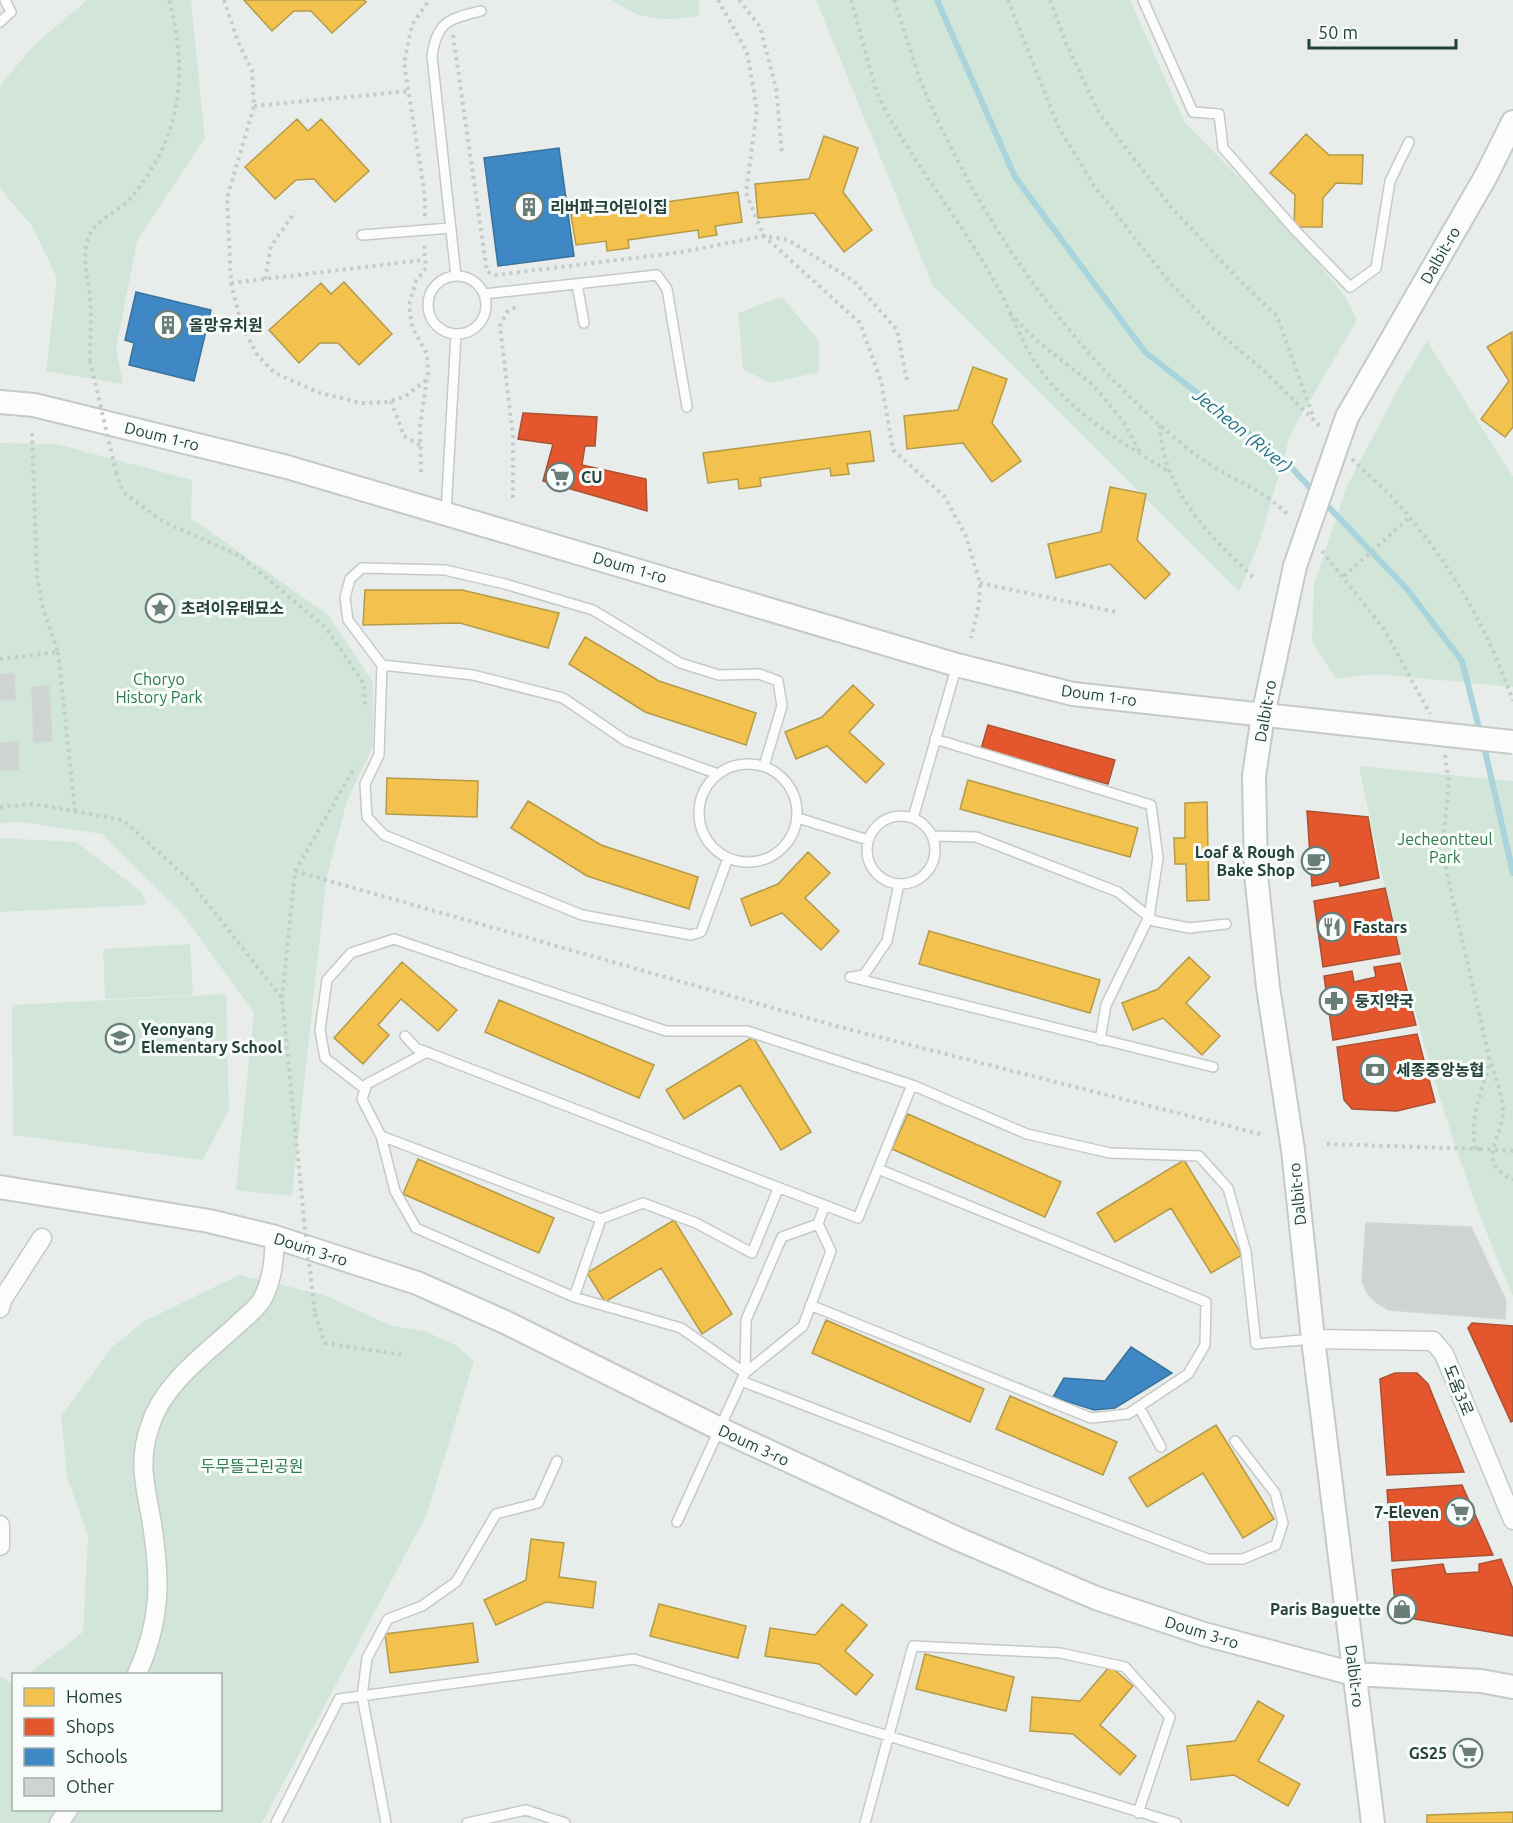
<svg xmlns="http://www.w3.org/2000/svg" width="1513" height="1823" font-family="Ubuntu,'Noto Sans KR',sans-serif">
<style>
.green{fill:#d1e6d8}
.homes{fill:#f2c14e;stroke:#b49b48;stroke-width:1.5}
.shops{fill:#e4572e;stroke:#aa5132;stroke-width:1.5}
.schools{fill:#3f88c5;stroke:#37739b;stroke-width:1.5}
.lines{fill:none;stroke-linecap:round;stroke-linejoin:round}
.stream{stroke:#a9d4db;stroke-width:6}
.building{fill:#cfd4d2;stroke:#d1d6d4;stroke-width:1.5}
.service-casing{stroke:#c5cac8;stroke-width:12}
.minor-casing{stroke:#c5cac8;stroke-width:21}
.tertiary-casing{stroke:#c5cac8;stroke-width:26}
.path{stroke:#c3ccca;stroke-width:4;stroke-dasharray:3 4.5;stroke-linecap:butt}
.service{stroke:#fcfcfc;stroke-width:9}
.minor{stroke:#fcfcfc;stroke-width:18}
.tertiary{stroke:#fcfcfc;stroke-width:22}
.tertiary-bridge-casing{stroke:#c5cac8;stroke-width:26;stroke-linecap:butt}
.path-bridge{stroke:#c3ccca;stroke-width:4;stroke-dasharray:3 4.5;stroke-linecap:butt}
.tertiary-bridge{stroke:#fcfcfc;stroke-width:22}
.labels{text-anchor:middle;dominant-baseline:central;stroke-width:6;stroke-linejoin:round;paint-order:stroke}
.poi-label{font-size:16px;font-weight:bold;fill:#24423a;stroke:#f7fbf9;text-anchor:start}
.street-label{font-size:16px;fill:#24423a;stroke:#f7fbf9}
.park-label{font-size:16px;fill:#2d7a4b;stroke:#f7fbf9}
.water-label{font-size:18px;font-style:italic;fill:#1c6f80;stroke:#f7fbf9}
</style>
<rect width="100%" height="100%" fill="#e8edeb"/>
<!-- green -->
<path class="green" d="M87,0H191L205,138L137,241L116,348L123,384L46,371L57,278L32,226L3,192L0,186V86L33,46Z
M612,0H699V16C662,21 644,22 612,0Z
M816,0H1130L1185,123L1290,229L1345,296L1357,320L1291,433L1260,540L1239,592L933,286Z
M782,297L819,341V372L770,383L743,369L738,313Z
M1427,341L1513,477V687L1375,674L1336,679L1312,642L1314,584L1347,486L1400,385Z
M0,443L56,444L192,480L191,518L328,615L373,682V746L347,801L326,881L292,1196L236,1190L254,1012L179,910L102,834L21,822L0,823Z
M1359,766L1513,781V1296C1438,1126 1396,948 1359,766Z
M0,838L76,842L142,892L146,905L0,912Z
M190,944L193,995L105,999L103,949Z
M226,994L229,1109L203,1160L13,1135L12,1005Z
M239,1275L324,1295L390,1325L427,1332L457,1346L474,1361L427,1514L262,1823H0V1676L13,1684L14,1810H220V1674H28L83,1632L88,1536L67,1477L61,1416L111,1348L143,1322Z"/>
<!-- homes -->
<path class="homes" d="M244,0H364L366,2L332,33L311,11H294L272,31Z
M297,119L308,131L321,119L369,171L335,202L314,179L296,180L275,199L245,167Z
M1306,134L1329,155H1363L1362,184L1336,183L1323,198L1322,227H1294L1295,195L1270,173Z
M824,136L858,148L843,192L872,230L844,252L814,213L758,218L755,184L809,179Z
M738,192L742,222L715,226L717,235L699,238L698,230L628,240L629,248L607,251L606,241L576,245L571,215Z
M344,282L392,334L359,365L338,343H320L299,363L269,330L321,283L331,294Z
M1512,332L1513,427L1505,437L1481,419L1509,381L1487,347Z
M973,367L1007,379L992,423L1021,461L992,482L963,443L907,449L904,416L958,410Z
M870,431L874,461L847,464L849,474L831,476L830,468L760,478L761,486L739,489L738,479L708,483L703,453Z
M1110,487L1146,494L1137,540L1170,574L1145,599L1110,564L1056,578L1048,544L1101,532Z
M365,590H462L559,613L548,648L460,623L363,625Z
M585,637L659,681L756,713L746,745L645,712L569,664Z
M853,685L874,705L849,732L884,764L866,783L827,746L796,759L785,732L822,717Z
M387,778L478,781L477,817L386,814Z
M968,780L1138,828L1130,857L960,809Z
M528,801L601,845L698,877L689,909L587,876L511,828Z
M1207,802L1209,900L1187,901L1186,864H1175L1174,838H1185V803Z
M808,852L830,873L805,898L839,931L821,950L782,913L751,926L741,899L778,884Z
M929,931L1100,980L1090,1013L919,964Z
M1189,957L1210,977L1186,1003L1220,1036L1202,1055L1163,1018L1133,1030L1122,1003L1158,989Z
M402,962L457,1010L438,1031L401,999L378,1025L389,1035L363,1064L334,1038Z
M499,1000L654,1065L639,1098L485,1032Z
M753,1037L811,1132L781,1150L740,1085L684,1119L666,1090Z
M908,1114L1061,1182L1045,1217L892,1149Z
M418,1159L554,1218L539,1253L403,1194Z
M1184,1160L1242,1255L1211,1273L1171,1208L1115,1242L1097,1213Z
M674,1220L732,1314L702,1334L661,1268L605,1302L587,1273Z
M826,1320L984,1389L970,1422L812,1353Z
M1010,1396L1117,1442L1103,1475L996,1429Z
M1216,1425L1274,1519L1243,1538L1203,1473L1147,1507L1129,1478Z
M531,1539L564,1543L559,1577L596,1582L593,1608L546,1602L496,1625L484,1600L526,1580Z
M659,1604L746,1626L738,1658L650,1636Z
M842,1604L867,1625L845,1651L873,1675L856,1695L819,1664L765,1656L770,1628L815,1635Z
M473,1623L478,1662L390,1673L385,1634Z
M925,1654L1014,1677L1006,1711L916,1689Z
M1110,1666L1133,1686L1100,1725L1136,1756L1120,1775L1073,1734L1030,1731L1032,1697L1080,1701Z
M1258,1701L1284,1716L1258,1761L1300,1784L1288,1806L1234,1775L1191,1780L1187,1746L1235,1741Z
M1513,1812V1823H1427V1815Z"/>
<!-- shops -->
<path class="shops" d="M523,413L597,417L595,446H585L582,465L646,479L647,511L543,481L553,444L518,439Z
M988,725L1115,760L1108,784L981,749Z
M1307,811L1368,817L1379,878L1340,886L1339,881L1312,886Z
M1385,888L1400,954L1323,967L1314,901Z
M1400,963L1416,1025L1333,1040L1324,976L1352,971L1354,982L1376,977L1374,967Z
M1417,1034L1435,1102L1397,1111L1352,1109L1344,1100L1337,1047Z
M1472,1323L1513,1326V1421L1511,1422L1468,1328Z
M1395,1373H1417L1428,1384L1464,1472L1387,1475L1380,1379Z
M1462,1485L1493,1555L1392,1561L1387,1490Z
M1501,1559L1513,1589V1636L1415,1619L1400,1613L1395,1604L1392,1570L1443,1564L1446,1574L1479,1572V1564Z"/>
<!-- schools -->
<path class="schools" d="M559,148L574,256L498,266L484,158Z
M136,292L211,310L194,381L129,365L134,343L125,340Z
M1131,1347L1172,1373L1115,1408L1094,1410L1053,1397L1064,1378L1105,1381Z"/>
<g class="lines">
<!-- stream -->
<path class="stream" d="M937,0L1015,177L1145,352L1290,466L1315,493
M1322,500L1407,589L1462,661L1480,732
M1483,742L1513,873"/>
</g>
<!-- building -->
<path class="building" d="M0,674H14L15,700H0Z
M49,686L52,741L34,742L32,687Z
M18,742L19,769L0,770V743Z
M1366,1223L1471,1227L1506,1301L1505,1319L1389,1310L1377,1303L1368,1294L1362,1281Z"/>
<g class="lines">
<!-- service casing -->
<g class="service-casing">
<path id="service" d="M1143,0L1193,112L1219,114L1223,148L1295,230L1350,287L1376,268L1390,181L1409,142
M0,22L11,12L5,0
M362,235L451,228
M428 305a29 29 0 1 1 58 0a29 29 0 1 1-58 0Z
M456,276L432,56C437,21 449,19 481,11
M577,284L584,323
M484,294L657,275L667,289L687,407
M446,513L456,334
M382,665L473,675L563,698L626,741L718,774
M935,739L1151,805L1158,858L1149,917L1106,1005L1100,1040
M699 813a49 49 0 1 1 98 0a49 49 0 1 1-98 0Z
M867 850a34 34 0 1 1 68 0a34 34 0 1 1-68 0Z
M798,818L868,840
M913,818L957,665
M933,836L976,837L1118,892L1154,921L1189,928L1226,924
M728,858L701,932L691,935L582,915L384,835L367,817L365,784L379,755L382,665L348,620L345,598L350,579L362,568L445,570L505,584L593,610L680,663L719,675L759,674L778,681L782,706L764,766
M850,977L1213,1067
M852,977L864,975L887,941L899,884
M405,1036L416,1048L858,1218L912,1085
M427,1052L367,1084L362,1099L381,1136L601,1219L643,1203L696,1223L752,1253L778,1189
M365,1089L325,1058L320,1030L327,980L351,953L394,939L666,1031H747L912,1085L1027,1134L1110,1153L1199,1156L1228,1188L1246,1252L1256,1344L1313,1339
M381,1136L395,1191L416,1228L574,1297L681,1328L745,1373
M574,1297L601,1219
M810,1305L1091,1418L1128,1414L1188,1374L1205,1345L1206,1302L878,1169
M745,1373L803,1326L831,1251L818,1224L824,1207
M741,1381L1208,1559H1243L1276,1545L1283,1523L1275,1493L1235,1441
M1139,1407L1161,1447
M677,1522L745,1373L746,1320L782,1237L818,1224
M276,1823L339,1699L634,1659L1176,1823
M386,1823L362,1696L367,1658L388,1619L422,1606L456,1582L496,1514L538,1503L557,1461
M467,1823L526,1810L565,1823
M865,1823L913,1646L1060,1653L1125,1667L1170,1717L1138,1813"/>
</g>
<!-- minor casing -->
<g class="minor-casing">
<path id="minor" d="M0,1308L2,1300L42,1238
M1313,1339L1433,1341L1444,1354L1513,1520
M0,1525V1546
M137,1674C161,1621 161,1581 152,1524C146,1487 137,1464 150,1426C163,1383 206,1354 238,1324C245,1317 258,1308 263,1298C273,1278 274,1258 275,1237
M59,1823L68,1810"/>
</g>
<!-- tertiary casing -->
<g class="tertiary-casing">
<path id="tertiary" d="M0,402L34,405L287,467L957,665L1073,694L1403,730
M1347,417L1486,176L1513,122
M1295,566L1263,715L1254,776L1256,874L1268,987L1293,1150L1313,1339L1373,1823
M0,1187L209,1221L275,1237L417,1283L507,1323L720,1429L958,1539L1096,1598L1204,1634L1354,1674L1481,1681L1513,1687"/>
</g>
<!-- path -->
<path class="path" d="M224,0L238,42L252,70L254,106L227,198L231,283L242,327L258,356L275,373L320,393L362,403L387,402L406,396L427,379
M718,0L747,52L757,110L746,193L764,236L860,323L881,381L893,450L944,496L966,536L980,583L979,605L971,638
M739,0L760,27L776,88L782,154
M851,0L875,87L886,112C919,169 959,220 992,277C1012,310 1022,350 1048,380C1081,419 1128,446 1171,473
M894,0C906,33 914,67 928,99C982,222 1061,336 1161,426C1174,438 1189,450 1203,460C1232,480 1267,491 1290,517
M1008,0L1058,126L1093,184L1166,278L1213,328L1262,369L1322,428
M1050,0L1066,43L1099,113L1171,207L1241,282L1277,316L1313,416
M453,35L487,272L496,275L682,252L764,236L788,240L854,281L897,330L907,380
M254,106L410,91
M425,216V196L404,63L412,25L429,0
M265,279L271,246L295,212
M231,283L424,260
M1010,314L1036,340L1092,384L1123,421L1141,454
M90,361C90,340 92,318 90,297C88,275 80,255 90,234C95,221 122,209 131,198C181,137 189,75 169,0
M391,401L404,436L420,445
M1160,425C1162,491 1211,537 1256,580
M1352,459C1364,472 1377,482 1389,494C1447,557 1484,620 1513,701
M116,472L123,492L164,522L240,556L326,628L364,684L365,708
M421,472L420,426L428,372L427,354L412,327L409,305L416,281L426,268L424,242
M513,498V437L500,326L507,312L517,306
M1322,551L1384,629L1430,714
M1344,576L1409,518
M980,583L1117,612
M58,652L75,810
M0,659L58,652L43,609L37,577L32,433
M1445,755L1449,783L1442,852L1490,1061C1496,1078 1502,1093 1503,1111C1503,1138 1474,1162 1513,1180
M0,807L34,804L123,820L189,880L282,998L304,1219
M295,871L836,1026L1264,1135
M282,998L295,871L355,767
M1327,1144L1480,1149
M1475,1149C1470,1113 1481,1095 1490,1062
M315,1314L325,1343L404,1355"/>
<!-- service -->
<use href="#service" class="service"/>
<!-- minor -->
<use href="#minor" class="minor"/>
<!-- tertiary -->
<use href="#tertiary" class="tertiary"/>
<!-- tertiary-bridge casing -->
<g class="tertiary-bridge-casing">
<path id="tertiary-bridge" d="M1295,566L1347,417
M1403,730L1513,742"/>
</g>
<!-- path-bridge -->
<path class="path-bridge" d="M90,361L116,472
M1480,1149L1513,1151
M304,1219L315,1314"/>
<!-- tertiary-bridge -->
<use href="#tertiary-bridge" class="tertiary-bridge"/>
</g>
<!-- icons -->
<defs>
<g id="building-ring" transform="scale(1.5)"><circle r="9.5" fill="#f7fbf9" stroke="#697e78" stroke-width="1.5"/><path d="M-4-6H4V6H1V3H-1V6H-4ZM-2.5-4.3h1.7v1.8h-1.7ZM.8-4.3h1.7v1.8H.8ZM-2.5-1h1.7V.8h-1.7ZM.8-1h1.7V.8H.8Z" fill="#697e78"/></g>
<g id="supermarket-ring" transform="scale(1.5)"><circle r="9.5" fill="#f7fbf9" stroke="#697e78" stroke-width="1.5"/><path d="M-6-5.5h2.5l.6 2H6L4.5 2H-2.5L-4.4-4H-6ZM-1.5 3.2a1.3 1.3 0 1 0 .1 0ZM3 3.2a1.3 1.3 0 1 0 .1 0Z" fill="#697e78"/></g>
<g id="sight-ring" transform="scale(1.5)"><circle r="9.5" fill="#f7fbf9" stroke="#697e78" stroke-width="1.5"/><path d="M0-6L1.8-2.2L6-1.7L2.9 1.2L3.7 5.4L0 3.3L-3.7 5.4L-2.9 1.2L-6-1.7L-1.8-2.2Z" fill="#697e78"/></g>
<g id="cafe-ring" transform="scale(1.5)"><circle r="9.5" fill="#f7fbf9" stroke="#697e78" stroke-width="1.5"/><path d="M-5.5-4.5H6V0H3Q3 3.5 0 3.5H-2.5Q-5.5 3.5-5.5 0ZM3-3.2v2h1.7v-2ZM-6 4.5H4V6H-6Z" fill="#697e78"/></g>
<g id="restaurant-ring" transform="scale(1.5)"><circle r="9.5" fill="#f7fbf9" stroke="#697e78" stroke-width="1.5"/><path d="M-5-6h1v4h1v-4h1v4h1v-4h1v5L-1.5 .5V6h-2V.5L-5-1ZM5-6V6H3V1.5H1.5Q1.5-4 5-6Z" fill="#697e78"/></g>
<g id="pharmacy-ring" transform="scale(1.5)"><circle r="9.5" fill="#f7fbf9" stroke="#697e78" stroke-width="1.5"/><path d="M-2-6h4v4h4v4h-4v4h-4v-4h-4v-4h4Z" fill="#697e78"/></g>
<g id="school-ring" transform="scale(1.5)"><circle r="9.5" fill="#f7fbf9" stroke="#697e78" stroke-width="1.5"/><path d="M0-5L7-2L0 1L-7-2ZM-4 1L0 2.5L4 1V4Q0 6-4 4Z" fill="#697e78"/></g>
<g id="bank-ring" transform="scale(1.5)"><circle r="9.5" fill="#f7fbf9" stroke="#697e78" stroke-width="1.5"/><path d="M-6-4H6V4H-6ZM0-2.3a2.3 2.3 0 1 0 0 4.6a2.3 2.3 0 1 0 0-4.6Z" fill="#697e78"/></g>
<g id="shop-ring" transform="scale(1.5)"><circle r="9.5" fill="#f7fbf9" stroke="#697e78" stroke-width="1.5"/><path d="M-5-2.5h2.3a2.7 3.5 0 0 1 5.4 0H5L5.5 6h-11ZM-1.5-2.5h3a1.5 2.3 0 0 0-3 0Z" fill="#697e78"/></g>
</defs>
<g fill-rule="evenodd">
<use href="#building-ring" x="529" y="207"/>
<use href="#building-ring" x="168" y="325"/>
<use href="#supermarket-ring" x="560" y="477"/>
<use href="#sight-ring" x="160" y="608"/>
<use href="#cafe-ring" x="1316" y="861"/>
<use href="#restaurant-ring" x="1332" y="927"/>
<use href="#pharmacy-ring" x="1334" y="1001"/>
<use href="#school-ring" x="120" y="1038"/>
<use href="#bank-ring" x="1375" y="1070"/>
<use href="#supermarket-ring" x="1460" y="1512"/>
<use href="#shop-ring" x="1402" y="1609"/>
<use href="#supermarket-ring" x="1468" y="1753"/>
</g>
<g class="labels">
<!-- poi labels -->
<g class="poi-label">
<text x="550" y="207">리버파크어린이집</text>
<text x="189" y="325">올망유치원</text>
<text x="581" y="477">CU</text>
<text x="181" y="608">초려이유태묘소</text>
<text x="1295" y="852" text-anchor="end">Loaf &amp; Rough<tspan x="1295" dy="18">Bake Shop</tspan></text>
<text x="1353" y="927">Fastars</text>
<text x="1355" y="1001">둥지약국</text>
<text x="141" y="1029">Yeonyang<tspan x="141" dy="18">Elementary School</tspan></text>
<text x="1396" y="1070">세종중앙농협</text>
<text x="1439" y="1512" text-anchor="end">7-Eleven</text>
<text x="1381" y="1609" text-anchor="end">Paris Baguette</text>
<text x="1447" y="1753" text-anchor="end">GS25</text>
</g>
<!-- street labels -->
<g class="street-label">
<text transform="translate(1440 255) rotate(-60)">Dalbit-ro</text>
<text transform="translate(162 436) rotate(14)">Doum 1-ro</text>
<text transform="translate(630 567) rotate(16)">Doum 1-ro</text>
<text transform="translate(1099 695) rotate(8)">Doum 1-ro</text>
<text transform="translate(1265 711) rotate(-80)">Dalbit-ro</text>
<text transform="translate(1297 1194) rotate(-96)">Dalbit-ro</text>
<text transform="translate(311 1249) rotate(18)">Doum 3-ro</text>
<text transform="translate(1459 1390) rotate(68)">도움3로</text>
<text transform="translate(754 1445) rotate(25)">Doum 3-ro</text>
<text transform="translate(1202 1632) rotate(17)">Doum 3-ro</text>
<text transform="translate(1355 1676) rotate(83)">Dalbit-ro</text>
</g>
<!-- park labels -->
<g class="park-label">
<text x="159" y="679">Choryo<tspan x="159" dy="18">History Park</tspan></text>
<text x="1445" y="839">Jecheontteul<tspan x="1445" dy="18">Park</tspan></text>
<text x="252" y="1466">두무뜰근린공원</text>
</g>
<!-- water labels -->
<g class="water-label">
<text transform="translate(1243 430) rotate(39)">Jecheon (River)</text>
</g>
</g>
<!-- legend -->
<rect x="12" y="1673" width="210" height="138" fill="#f7fbf9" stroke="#a3b1ad" stroke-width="1.5"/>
<rect x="24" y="1688" width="30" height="18" fill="#f2c14e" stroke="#a3b1ad" stroke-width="1.5"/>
<text x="66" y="1703" font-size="18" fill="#24423a">Homes</text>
<rect x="24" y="1718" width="30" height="18" fill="#e4572e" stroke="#a3b1ad" stroke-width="1.5"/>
<text x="66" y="1733" font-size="18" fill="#24423a">Shops</text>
<rect x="24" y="1748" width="30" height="18" fill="#3f88c5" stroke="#a3b1ad" stroke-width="1.5"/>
<text x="66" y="1763" font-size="18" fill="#24423a">Schools</text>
<rect x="24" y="1778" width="30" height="18" fill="#cfd4d2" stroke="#a3b1ad" stroke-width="1.5"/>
<text x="66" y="1793" font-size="18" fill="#24423a">Other</text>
<!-- scale -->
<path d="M1309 39v9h147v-9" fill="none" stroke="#24423a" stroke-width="3"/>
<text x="1318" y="39" font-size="18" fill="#24423a" stroke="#f7fbf9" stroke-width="4.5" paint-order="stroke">50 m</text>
</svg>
